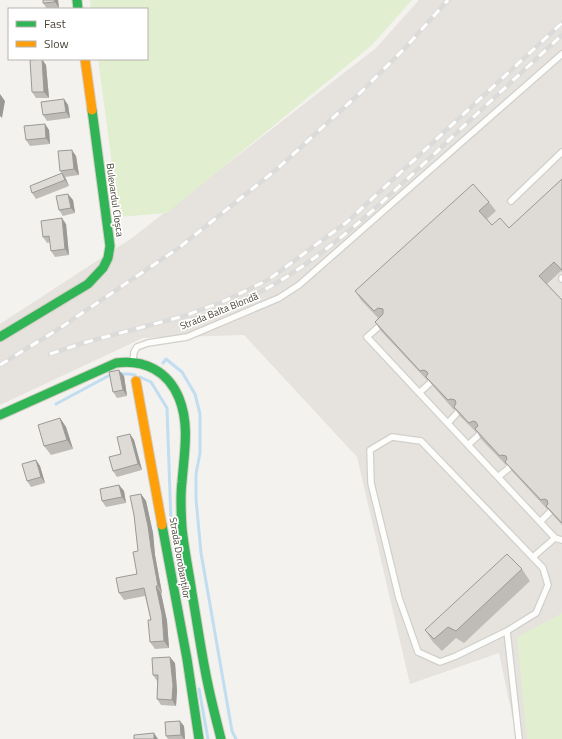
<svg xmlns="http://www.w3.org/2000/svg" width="562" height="739" font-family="'Titillium Web',sans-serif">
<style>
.industrial{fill:#e6e2de}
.green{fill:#e1eecf}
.parking{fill:#e6e3df}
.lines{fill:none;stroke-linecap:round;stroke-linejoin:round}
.stream{stroke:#c0ddf1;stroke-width:3}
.lane-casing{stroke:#d2d0cb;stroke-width:8}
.fast-casing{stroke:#d3cfc5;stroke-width:11}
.slow-casing{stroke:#d3cfc5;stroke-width:11}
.lane{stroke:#fdfdfc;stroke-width:5.5}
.fast{stroke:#30b455;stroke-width:9}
.slow{stroke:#ff9f0a;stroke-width:9}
.rail-casing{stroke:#dbdbda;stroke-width:4.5}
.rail{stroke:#fff;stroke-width:3;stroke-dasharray:9;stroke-linecap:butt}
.wall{fill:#bfbcb8}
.shaded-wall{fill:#9b9996}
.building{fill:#dedbd6;stroke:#9b9996}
.labels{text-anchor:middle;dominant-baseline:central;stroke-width:3.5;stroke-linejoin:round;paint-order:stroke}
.street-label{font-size:10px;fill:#4b4439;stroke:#fff}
</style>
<rect width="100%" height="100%" fill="#f4f2ee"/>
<!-- industrial -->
<path class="industrial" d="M419,0H562V739H517L499,653L410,684L357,457L244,335L143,338L0,405V324L132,238L376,48Z"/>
<!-- green -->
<path class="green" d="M90,0H412L372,45L167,213L119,217L98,59H147V9H91Z
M562,613V739H527L517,637Z"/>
<!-- parking -->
<path class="parking" d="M409,452L515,565L429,646L424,641L384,476Z"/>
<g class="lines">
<!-- stream -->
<path class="stream" d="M163,363L166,359L182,372L195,394L200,414V453L196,474V499L201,553L232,731L236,739
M119,374H129L135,375
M140,377L151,382L167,408L171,523L179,575
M56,404L110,375L113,374
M199,689L208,739"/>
<!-- lane casing -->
<g class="lane-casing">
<path id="lane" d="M511,201L562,152
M562,278V279
M384,322L367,337L555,538
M133,361L134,352L137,347L148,343L187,337L279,298L299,285L562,54
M419,393L430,383
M448,423L458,412
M392,437L421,441L543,568L548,585L536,613L507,631L456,656L440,662L418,652L399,598L371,483L370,450Z
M468,445L480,434
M498,477L509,468
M540,522L550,512
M533,557L555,538L562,540
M507,631L519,739"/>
</g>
<!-- fast casing -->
<g class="fast-casing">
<path id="fast" d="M77,0L78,9
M0,337L88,284L103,268L108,258L110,246L92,110
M0,415L116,363C144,359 168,371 179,398C190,425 184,454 182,482C180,497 181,512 182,528C184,549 189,572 192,593C197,622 201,651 207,680C211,700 216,719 221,739
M162,525L187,659L199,739"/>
</g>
<!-- slow casing -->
<g class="slow-casing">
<path id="slow" d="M85,59L92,110
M136,381L162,525"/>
</g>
<!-- lane -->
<use href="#lane" class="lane"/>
<!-- fast -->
<use href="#fast" class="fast"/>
<!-- slow -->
<use href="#slow" class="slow"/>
<!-- rail casing -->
<g class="rail-casing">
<path id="rail" d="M182,322C284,297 354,228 429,159C473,117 518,76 562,35
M50,354L83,343L184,316L222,302L268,280L347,222L562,23
M0,365L60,328L180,247L277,169L360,93L406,47L448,0"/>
</g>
<!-- rail -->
<use href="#rail" class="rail"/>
</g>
<!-- wall -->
<path class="wall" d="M58,0L59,8L47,9L43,3Z
M46,65L49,98H36L32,92Z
M64,99L68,105L70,118L47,121L43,115Z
M45,124L49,130L50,144L30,146L26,140Z
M76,156L79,175L65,177L69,186L36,199L32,193L62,173L60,171Z
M562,179V272L561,271L547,284L562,300V525L553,515L548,509H547L512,471L507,464L506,465L481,439L477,432H476L460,416L455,409L454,410L433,386L428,380H427L381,331L375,322L378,318L361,300L355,291L489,202L496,211L487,219L492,225L509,228Z
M73,200L75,213L63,216L59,210Z
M66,224L69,255L55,257L51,251L50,242L47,243L43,237Z
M124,376L127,396L117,398L113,392Z
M60,418L66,427L73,449L51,455L44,446Z
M130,434L134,440L142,470L117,477L113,471Z
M36,460L40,466L45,483L31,487L27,481Z
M119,485L124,491L126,503L106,507L102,501Z
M141,494L146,501L153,533L155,555L162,593H161L167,621L169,648L155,649L150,642L151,620L145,596L124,600L119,593L137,574Z
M522,569L530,581L464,643L456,638L442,651L433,642L425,630Z
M175,663L177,691L176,706L161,705L157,699V681L153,675Z
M184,726L185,739H168L166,736Z"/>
<!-- shaded-wall -->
<path class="shaded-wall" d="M54,0H58L59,8L55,2Z
M42,59L46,65L49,98L44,92Z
M0,94L5,101L2,118L0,116Z
M64,99L68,105L70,118L66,112Z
M45,124L49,130L50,144L46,138Z
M72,150L76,156L79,175L74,169Z
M62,173L66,179L69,186L65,180Z
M68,194L73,200L75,213L71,208Z
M62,218L66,224L69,255L65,249Z
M119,370L124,376L127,396L123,390Z
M60,418L66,427L73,449L67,440Z
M130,434L134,440L142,470L138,464Z
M36,460L40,466L45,483L41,477Z
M119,485L124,491L126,503L122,497Z
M141,494L146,501L153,533L155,555L162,593L158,586Z
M156,586L161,593L167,621L169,648L164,641Z
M170,657L175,663L177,691L176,706L172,700Z
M180,721L184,726L185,739H184L181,735Z
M154,733L158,739H154Z"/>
<!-- building -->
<path class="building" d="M43,0H54L55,2L43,3Z
M42,59L44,92H32L30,60Z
M64,99L66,112L43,115L41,102Z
M45,124L46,138L26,140L24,126Z
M72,150L74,169L60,171L58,151Z
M62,173L65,180L32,193L30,186Z
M562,179V270L554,262L539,276L562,300V523L546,506L548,504L547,500L544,499L541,500L505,462L507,459L506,456L502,455L500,456L475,429L478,426L476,422L473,421L469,423L454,407L456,403L455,400L451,399L448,400L426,377L428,373L426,371L423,370L420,371L375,322L383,314V309L378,308L374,311L355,291L473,184L489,202L479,211L492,225L500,218L509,228Z
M68,194L71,208L59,210L56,196Z
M62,218L65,249L51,251L49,236L43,237L41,221Z
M119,370L123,390L113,392L109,372Z
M60,418L67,440L44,446L38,425Z
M130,434L138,464L113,471L109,457L121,454L117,437Z
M36,460L41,477L27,481L22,464Z
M119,485L122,497L102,501L100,489Z
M141,494L148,526L151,548L158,586H156L162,614L164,641L150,642L148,620H151L144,588L119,593L116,578L137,574L133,552L138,551L134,515L130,496Z
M507,554L522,569L456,631L448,627L434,639L425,630Z
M170,657L173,685L172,700L157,699L158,675H153L152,658Z
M180,721L181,735L166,736L165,722Z
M154,733V739H134V735Z"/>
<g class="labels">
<!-- street labels -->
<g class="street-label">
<text transform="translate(115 200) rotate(82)">Bulevardul Cloșca</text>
<text transform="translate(219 311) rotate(-22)">Strada Balta Blondă</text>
<text transform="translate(180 558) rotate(80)">Strada Dorobanților</text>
</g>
</g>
<!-- legend -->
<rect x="8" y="8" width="140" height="52" fill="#ffffff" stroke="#b7b4b0"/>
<rect x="16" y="21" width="20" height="6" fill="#30b455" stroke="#b7b4b0"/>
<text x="44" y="28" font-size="12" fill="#4b4439">Fast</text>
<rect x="16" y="41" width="20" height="6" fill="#ff9f0a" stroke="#b7b4b0"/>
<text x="44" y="48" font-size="12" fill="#4b4439">Slow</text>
</svg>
